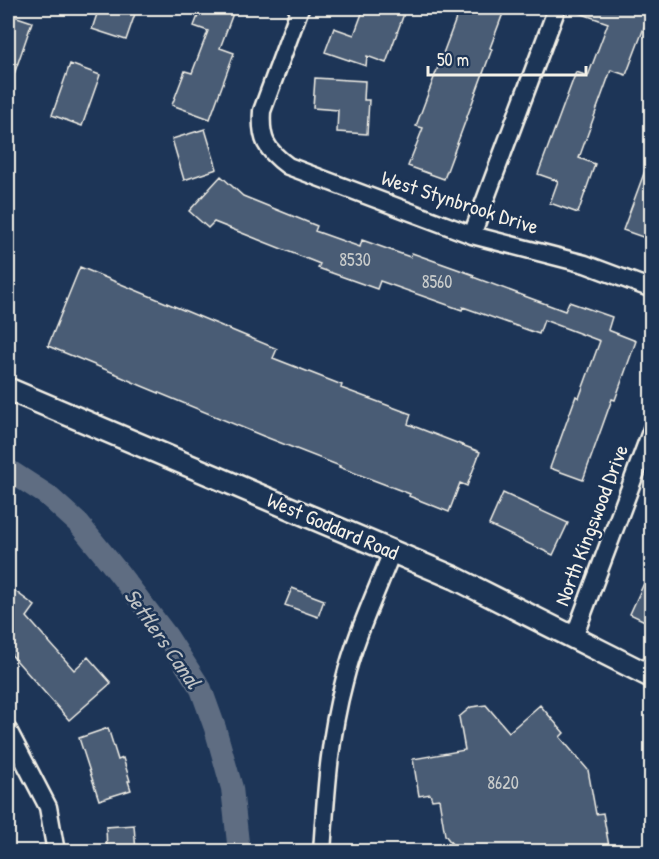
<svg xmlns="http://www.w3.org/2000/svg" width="659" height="859" font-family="'Patrick Hand',sans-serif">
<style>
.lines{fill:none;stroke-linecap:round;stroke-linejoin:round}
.canal{stroke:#5e6d82;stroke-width:22}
.building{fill:#485b74;stroke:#f4f1e8;stroke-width:1.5}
.minor-casing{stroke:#f4f1e8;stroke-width:21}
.tertiary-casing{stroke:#f4f1e8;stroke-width:26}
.minor{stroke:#1d3557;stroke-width:16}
.tertiary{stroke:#1d3557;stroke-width:21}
.labels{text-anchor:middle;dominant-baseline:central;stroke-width:5;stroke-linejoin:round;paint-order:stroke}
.number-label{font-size:18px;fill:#c9cccb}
.street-label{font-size:21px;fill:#f4f1e8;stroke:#1d3557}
.water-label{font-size:22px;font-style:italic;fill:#c0c3c4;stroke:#1d3557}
</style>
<rect width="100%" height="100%" fill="#1d3557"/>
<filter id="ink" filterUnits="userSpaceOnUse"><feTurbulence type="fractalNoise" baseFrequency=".0167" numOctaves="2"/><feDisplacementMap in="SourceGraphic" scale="12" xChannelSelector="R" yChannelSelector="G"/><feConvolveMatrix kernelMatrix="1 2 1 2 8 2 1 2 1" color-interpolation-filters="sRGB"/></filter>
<g filter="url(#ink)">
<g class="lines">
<!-- canal -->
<path class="canal" d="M8,470L13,473L47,495L79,524L118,572L167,636L201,689L215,728L232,788L239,852"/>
</g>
<!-- building -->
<path class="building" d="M99,8H137L126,40L92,29Z
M201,8H235L220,48L234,53L210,119L172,105L185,71L192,73L208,31L194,26Z
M364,8H396L405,11L386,63L367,56L366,66L325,52L334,28L354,35Z
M460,8H505L490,48L492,49L444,179L408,166L423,128L416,126Z
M571,8H637L650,12L626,75L611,70L579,158L595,164L578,213L550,203L558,181L538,174L576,72L588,76L608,23L571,10Z
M8,14L32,22L10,86H8Z
M70,64L100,75L82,126L52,115Z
M315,78L365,81L364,100H369L367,134L337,132L338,110L313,108Z
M205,129L217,169L184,180L172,139Z
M650,157L651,158V240L623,230Z
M221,176L243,196L317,226L315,231L360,247L362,240L410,257L412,253L474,275L473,277L565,311L569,302L612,317L608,330L636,341L615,400L612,399L583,480L550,468L576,396L579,398L600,341L544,320L539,334L463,307L462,310L380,281L377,289L318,268L320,264L214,222L208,228L189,211Z
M80,267L277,349L273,358L342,385L341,388L411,414L408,424L480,452L467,486L460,483L449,512L409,496L410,494L339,467L340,466L263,436L142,386L119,376V375L48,346Z
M503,493L568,523L553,555L489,525Z
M651,568V624L630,614Z
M8,586L35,606L27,617L74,670L88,657L111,683L69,720L8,651Z
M292,588L324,600L318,617L285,605Z
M486,705L509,732L540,705L564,733L560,737L588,770L596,814L603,813L610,852H458L445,835L439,799L432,800L430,794L419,796L413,759L465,750L459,717L471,707Z
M108,728L118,760L123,758L130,781H128L131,790L99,800L79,738Z
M134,825L136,852H107L106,827Z"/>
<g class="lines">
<!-- minor casing -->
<g class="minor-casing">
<path id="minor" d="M300,8L262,111C260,139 266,150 288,166L472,235L585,264L652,289
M472,235L557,8
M574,637L652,429
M8,730L48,807L56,852
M322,852C326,794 329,738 344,682C355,637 375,595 392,552"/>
</g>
<!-- tertiary casing -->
<g class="tertiary-casing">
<path id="tertiary" d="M8,389L455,578L652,677"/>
</g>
<!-- minor -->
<use href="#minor" class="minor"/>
<!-- tertiary -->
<use href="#tertiary" class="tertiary"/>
</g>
</g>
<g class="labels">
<!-- number labels -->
<g class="number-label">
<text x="355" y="259">8530</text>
<text x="437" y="281">8560</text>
<text x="503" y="782">8620</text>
</g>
<!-- street labels -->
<g class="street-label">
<text transform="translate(460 202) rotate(18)">West Stynbrook Drive</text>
<text transform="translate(591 525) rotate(-69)">North Kingswood Drive</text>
<text transform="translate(333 526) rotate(23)">West Goddard Road</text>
</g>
<!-- water labels -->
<g class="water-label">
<text transform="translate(163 638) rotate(55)">Settlers Canal</text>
</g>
</g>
<!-- margin -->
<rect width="659" height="859" fill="none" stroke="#1d3557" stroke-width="30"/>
<rect x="15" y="15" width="629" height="829" fill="none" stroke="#f4f1e8" stroke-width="2" filter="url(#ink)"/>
<!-- scale -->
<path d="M428 66v9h158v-9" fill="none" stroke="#f4f1e8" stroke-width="3"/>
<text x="437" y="66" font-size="18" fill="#f4f1e8" stroke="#1d3557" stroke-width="4.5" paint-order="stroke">50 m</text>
</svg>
